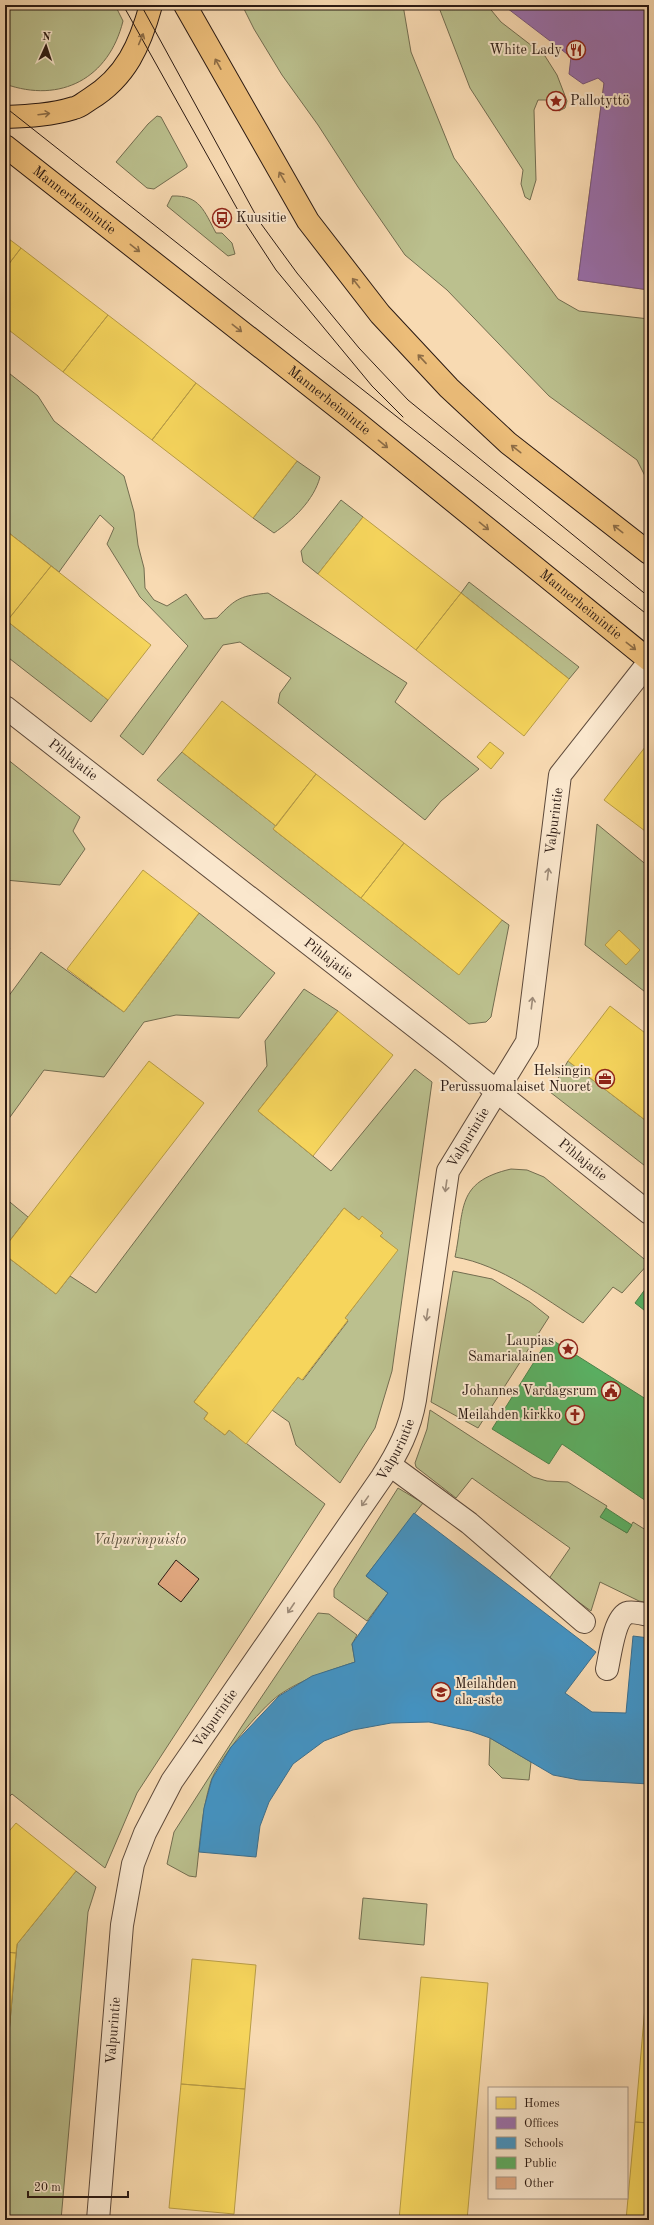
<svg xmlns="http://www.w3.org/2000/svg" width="654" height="2225" font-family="'Old Standard TT',serif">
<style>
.green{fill:#bbc08e;stroke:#736d50}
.homes{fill:#f6d55c;stroke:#b99d46}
.offices{fill:#9970ab;stroke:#78567d}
.schools{fill:#4393c3;stroke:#3c6f8e}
.public{fill:#5aae61;stroke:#4c824a}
.building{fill:#e0a77f;stroke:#2b1a13}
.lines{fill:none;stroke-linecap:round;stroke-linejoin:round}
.minor-casing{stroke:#5e4a3b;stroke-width:24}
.major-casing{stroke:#2b1a13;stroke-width:24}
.minor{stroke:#fae7cd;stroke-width:22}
.major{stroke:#ecbd79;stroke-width:22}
.tram{stroke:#2b1a13;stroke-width:1}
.oneway{stroke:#8c6c46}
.oneway2{stroke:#9d8b79}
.labels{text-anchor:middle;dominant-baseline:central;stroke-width:4;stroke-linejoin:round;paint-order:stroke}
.poi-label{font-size:14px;fill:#2b1a13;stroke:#fae7cd;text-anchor:end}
.street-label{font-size:14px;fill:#2b1a13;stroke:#fae7cd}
.park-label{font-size:14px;font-style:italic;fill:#564c38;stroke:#fae7cd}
</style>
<rect width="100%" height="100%" fill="#f8dab2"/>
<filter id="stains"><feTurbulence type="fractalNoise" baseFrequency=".005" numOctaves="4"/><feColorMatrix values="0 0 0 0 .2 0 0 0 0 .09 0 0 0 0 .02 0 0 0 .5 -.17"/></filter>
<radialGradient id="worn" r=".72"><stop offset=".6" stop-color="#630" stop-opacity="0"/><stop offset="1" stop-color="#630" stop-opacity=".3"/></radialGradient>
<!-- green -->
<path class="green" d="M5,5H115L123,21C109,78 61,104 5,84Z
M242,5H403L411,52L454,158L558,299L579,311L649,319V484L637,460L549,396L447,290L405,255L358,187L318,125L282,75L254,29Z
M438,5H487L501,22L545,56L557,75L567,101L565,108L559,111L546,100H538L534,110L536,180L530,200L525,197L521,184L523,170L470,88Z
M157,116L161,117L187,165V167L154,189L147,188L116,162L148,124Z
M172,196C200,195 204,211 216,233H222L232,243L235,254L228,256L167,206Z
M5,370L38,396L54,421L124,476L134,512L138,545L144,568L145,588L154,600L167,606L186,594L204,619L217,618C237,597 241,596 268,593L407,683L395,702L479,769L441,801L425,820L278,703L280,693L291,678L240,642L223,645L143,755L120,736L188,646L140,597L107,544L114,528L100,515L59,572L5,530Z
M297,461L320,477C314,500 293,520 274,533L253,518Z
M341,500L363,517L318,574L303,562L301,551Z
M469,582L579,667L569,679L461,593Z
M7,621L108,700L91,722L5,655V623Z
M182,752L276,826L273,829L458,974L502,920L509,925L491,1017L486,1022L469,1024L157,780Z
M7,759L80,817L73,831L85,849L60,885L5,880V762Z
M597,824L649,867V995L585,945Z
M199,913L275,973L239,1018L176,1015L144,1022L104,1077L44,1070L5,1124V1001L41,952L124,1012Z
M304,989L338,1011L258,1111L331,1171L415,1069L432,1082L392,1371L375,1428L340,1483L296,1445L289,1422L272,1410L298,1377L303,1380L348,1321L345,1318L397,1250L380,1236L382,1232L362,1217L359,1220L344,1208L194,1402L208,1413L204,1419L225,1435L229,1430L325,1504L137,1793L105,1868L12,1794L5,1801V1255L56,1294L70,1276L96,1293L267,1066L265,1041Z
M568,1061L649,1123V1169L550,1092Z
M511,1169L527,1170L544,1177L649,1263L622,1293L613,1287L583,1323C543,1298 502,1265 455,1257C465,1209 455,1182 511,1169Z
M5,1198L28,1217L5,1247Z
M453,1271L492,1279L530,1302L549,1317L478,1428L431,1402Z
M430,1410L533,1477L547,1481L568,1482L607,1506L601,1517L627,1533L633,1522L649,1532V1603L639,1601L600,1582L591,1611L548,1580L570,1548L472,1478L456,1498L416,1467L415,1463L427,1429Z
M398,1488L423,1503L366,1576L388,1593L367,1621L334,1597V1589Z
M318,1613L329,1614L357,1635L352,1644L355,1662C328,1671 302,1679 279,1695C260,1709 219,1758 211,1781C201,1812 200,1845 196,1877L189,1876L167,1864L174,1832L242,1726Z
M490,1738L531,1762L529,1780L502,1778L489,1765Z
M76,1871L96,1887L88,1912L61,2220H5V2078L17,1944Z
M363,1898L427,1904L424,1945L359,1939Z"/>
<!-- homes -->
<path class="homes" d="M610,5H649V290L578,280L604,83Z
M5,236L21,248L5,269Z
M21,248L108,315L63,372L5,327V269Z
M108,315L196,383L152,440L63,372Z
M196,383L297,461L253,518L152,440Z
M363,517L461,593L416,650L318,574Z
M5,530L51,566L7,621L5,619Z
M51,566L151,645L108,700L7,621Z
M461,593L569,679L524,736L416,650Z
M222,701L316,774L276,826L182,752Z
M490,742L504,753L491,769L477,757Z
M649,742V834L604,800Z
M316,774L404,843L361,898L273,829Z
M404,843L502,920L459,975L361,898Z
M143,870L199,913L124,1012L67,969Z
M619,930L640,950L626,965L605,945Z
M5,943L10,948L5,955Z
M610,1006L649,1036V1123L568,1061Z
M338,1011L393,1055L313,1156L258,1111Z
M149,1061L204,1103L56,1294L5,1255V1247Z
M344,1208L359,1220L362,1216L383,1233L380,1236L398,1250L345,1318L348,1320L302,1380L298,1377L246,1444L229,1430L225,1435L204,1419L208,1413L194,1402Z
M16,1823L76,1871L17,1944L16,1953L5,1952V1836Z
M5,1952L16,1953L6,2066H5Z
M192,1959L256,1965L245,2089L181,2084Z
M421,1977L488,1983L467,2220H399Z
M646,1995L649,1996V2123L635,2122Z
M181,2084L245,2089L234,2214L169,2208Z
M635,2122L649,2123V2220H626Z"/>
<!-- offices -->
<path class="offices" d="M503,5H649V290L578,280L604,83L598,78L583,84L569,74L571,57Z"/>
<!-- schools -->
<path class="schools" d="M414,1513L596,1652L565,1693L592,1712L626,1713L633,1636L649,1638V1784L579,1780L553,1775L490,1738L470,1731L429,1722L391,1723L353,1730L324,1741L293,1764L269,1802L260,1826L256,1857L199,1852L204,1808L212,1779L231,1747L279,1696L312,1676L355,1662L352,1644L388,1593L366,1576Z"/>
<!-- public -->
<path class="public" d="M649,1284V1314L635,1303Z
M549,1338L649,1401V1503L562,1444L549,1464L492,1429Z
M606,1508L632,1525L627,1533L600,1517Z"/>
<!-- building -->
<path class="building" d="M176,1560L199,1579L181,1602L158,1584Z"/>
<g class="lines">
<!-- minor casing -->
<g class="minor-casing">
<g id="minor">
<path id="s1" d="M5,707L449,1053L649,1213"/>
<path d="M390,1465L469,1523L584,1622"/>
<path d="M607,1669C610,1656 614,1619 627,1613C632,1611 643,1614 649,1615"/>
<path id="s2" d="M98,2220L122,1925L133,1864L145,1833L172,1781L382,1477C398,1452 410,1429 415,1400L448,1171L527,1042L560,775L649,662"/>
</g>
</g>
<!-- major casing -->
<g class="major-casing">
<g id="major">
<path d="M185,5L308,221L380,314L449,388L508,443L649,553"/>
<path d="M5,117C28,116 52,115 74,108C80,107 85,102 90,99C126,77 140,45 151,5"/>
<path id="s3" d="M5,146L350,417L649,660"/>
</g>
</g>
<!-- minor -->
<use href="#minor" class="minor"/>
<!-- major -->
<use href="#major" class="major"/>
<!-- tram -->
<path class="tram" d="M123,5L244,221L276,270L372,386L403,417
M141,5L259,221L297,273L359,348L408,400L649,597
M5,107L649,616"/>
</g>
<!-- one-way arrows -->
<defs><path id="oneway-shaft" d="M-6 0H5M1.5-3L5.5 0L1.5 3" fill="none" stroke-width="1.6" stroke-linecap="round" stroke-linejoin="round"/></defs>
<g class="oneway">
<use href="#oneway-shaft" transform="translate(141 39) rotate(-67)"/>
<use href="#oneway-shaft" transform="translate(218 64) rotate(-119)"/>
<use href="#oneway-shaft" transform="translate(44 114) rotate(-7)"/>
<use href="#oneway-shaft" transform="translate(282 177) rotate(-120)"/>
<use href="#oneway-shaft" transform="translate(135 248) rotate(38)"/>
<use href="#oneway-shaft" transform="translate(356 283) rotate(-128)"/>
<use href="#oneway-shaft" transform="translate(237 328) rotate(38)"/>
<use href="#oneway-shaft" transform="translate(422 359) rotate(-133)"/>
<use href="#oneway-shaft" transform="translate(383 444) rotate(39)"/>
<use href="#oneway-shaft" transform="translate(516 449) rotate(-142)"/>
<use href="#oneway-shaft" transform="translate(484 526) rotate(39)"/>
<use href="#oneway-shaft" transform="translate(618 529) rotate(-142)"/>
<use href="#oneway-shaft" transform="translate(631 646) rotate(38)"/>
</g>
<g class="oneway2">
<use href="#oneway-shaft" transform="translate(548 874) rotate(-83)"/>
<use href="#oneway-shaft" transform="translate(532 1003) rotate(-83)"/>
<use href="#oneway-shaft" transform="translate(446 1186) rotate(98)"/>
<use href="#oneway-shaft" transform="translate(427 1315) rotate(98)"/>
<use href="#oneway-shaft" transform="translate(365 1501) rotate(125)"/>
<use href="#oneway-shaft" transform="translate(291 1608) rotate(124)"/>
</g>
<!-- icons -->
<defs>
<g id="restaurant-ring" transform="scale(1)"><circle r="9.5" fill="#fae7cd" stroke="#8f2418" stroke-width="1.5"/><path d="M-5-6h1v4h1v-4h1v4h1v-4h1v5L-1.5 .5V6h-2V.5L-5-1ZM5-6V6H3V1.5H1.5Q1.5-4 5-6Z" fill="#8f2418"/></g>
<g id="sight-ring" transform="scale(1)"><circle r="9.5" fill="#fae7cd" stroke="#8f2418" stroke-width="1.5"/><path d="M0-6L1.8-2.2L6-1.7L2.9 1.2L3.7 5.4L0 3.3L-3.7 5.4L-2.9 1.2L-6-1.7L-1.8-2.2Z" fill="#8f2418"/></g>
<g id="bus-ring" transform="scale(1)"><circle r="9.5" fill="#fae7cd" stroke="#8f2418" stroke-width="1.5"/><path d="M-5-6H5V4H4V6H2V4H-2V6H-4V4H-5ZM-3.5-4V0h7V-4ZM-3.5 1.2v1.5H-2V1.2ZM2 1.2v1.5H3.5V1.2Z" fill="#8f2418"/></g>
<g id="office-ring" transform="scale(1)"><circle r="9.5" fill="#fae7cd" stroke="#8f2418" stroke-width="1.5"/><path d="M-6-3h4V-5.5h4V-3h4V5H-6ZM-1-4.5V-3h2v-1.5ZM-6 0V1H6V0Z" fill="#8f2418"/></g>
<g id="civic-ring" transform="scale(1)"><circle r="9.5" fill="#fae7cd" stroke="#8f2418" stroke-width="1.5"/><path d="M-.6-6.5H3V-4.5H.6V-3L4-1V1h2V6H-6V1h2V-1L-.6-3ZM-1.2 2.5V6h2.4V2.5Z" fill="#8f2418"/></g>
<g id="church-ring" transform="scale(1)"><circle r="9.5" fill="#fae7cd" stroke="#8f2418" stroke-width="1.5"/><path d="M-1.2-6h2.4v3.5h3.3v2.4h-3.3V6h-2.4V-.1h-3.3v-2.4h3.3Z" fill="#8f2418"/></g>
<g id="school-ring" transform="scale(1)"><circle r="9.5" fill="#fae7cd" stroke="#8f2418" stroke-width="1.5"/><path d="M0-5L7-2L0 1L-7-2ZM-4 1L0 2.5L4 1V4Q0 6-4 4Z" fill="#8f2418"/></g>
</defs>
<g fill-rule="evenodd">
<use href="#restaurant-ring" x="576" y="50"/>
<use href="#sight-ring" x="556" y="101"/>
<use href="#bus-ring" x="222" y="218"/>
<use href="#office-ring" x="605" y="1079"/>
<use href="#sight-ring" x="568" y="1349"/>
<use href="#civic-ring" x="611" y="1391"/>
<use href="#church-ring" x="575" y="1415"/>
<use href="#school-ring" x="441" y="1692"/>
</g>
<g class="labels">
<!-- poi labels -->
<g class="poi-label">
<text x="562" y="50">White Lady</text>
<text x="570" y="101" text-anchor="start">Pallotyttö</text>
<text x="236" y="218" text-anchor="start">Kuusitie</text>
<text x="591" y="1071">Helsingin<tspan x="591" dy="16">Perussuomalaiset Nuoret</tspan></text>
<text x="554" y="1341">Laupias<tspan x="554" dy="16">Samarialainen</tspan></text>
<text x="597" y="1391">Johannes Vardagsrum</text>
<text x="561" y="1415">Meilahden kirkko</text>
<text x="455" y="1684" text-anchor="start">Meilahden<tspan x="455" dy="16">ala-aste</tspan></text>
</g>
<!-- street labels -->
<g class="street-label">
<text stroke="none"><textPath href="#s3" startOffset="88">Mannerheimintie</textPath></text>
<text stroke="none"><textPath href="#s3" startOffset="412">Mannerheimintie</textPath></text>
<text stroke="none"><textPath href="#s3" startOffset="736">Mannerheimintie</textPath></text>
<text stroke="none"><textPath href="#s1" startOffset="86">Pihlajatie</textPath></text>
<text stroke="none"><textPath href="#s2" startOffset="1509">Valpurintie</textPath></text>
<text stroke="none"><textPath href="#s1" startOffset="410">Pihlajatie</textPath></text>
<text stroke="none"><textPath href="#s2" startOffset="1174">Valpurintie</textPath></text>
<text stroke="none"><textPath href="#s1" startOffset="734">Pihlajatie</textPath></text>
<text stroke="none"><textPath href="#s2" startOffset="850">Valpurintie</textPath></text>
<text stroke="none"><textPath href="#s2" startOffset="526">Valpurintie</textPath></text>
<text stroke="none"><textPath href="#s2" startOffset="190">Valpurintie</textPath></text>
</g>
<!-- park labels -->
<g class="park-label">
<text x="140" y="1540">Valpurinpuisto</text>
</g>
</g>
<!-- margin -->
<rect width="654" height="2225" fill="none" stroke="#f8dab2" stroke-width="20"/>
<rect x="6" y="6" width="642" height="2213" fill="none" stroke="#2b1a13" stroke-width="2"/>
<rect x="10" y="10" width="634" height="2205" fill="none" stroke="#2b1a13"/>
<!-- legend -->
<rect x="488" y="2087" width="140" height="112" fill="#fae7cd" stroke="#a79583"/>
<rect x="496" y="2097" width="20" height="12" fill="#f6d55c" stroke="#a79583"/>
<text x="524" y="2107" font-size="12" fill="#2b1a13">Homes</text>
<rect x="496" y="2117" width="20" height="12" fill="#9970ab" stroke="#a79583"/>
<text x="524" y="2127" font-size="12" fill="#2b1a13">Offices</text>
<rect x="496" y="2137" width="20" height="12" fill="#4393c3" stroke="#a79583"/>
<text x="524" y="2147" font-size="12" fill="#2b1a13">Schools</text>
<rect x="496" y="2157" width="20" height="12" fill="#5aae61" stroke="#a79583"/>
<text x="524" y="2167" font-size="12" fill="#2b1a13">Public</text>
<rect x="496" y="2177" width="20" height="12" fill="#e0a77f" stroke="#a79583"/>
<text x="524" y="2187" font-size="12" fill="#2b1a13">Other</text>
<!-- north arrow -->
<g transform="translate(46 46) rotate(3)" stroke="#fae7cd" stroke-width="3" paint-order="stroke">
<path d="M0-3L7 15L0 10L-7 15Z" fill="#2b1a13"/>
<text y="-6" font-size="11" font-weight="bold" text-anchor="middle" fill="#2b1a13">N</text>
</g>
<!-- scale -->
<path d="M28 2191v6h100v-6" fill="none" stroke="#2b1a13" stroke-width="2"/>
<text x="34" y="2191" font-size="12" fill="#2b1a13" stroke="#fae7cd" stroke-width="3" paint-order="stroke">20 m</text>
<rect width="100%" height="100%" filter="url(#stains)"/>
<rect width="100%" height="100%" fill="url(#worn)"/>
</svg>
